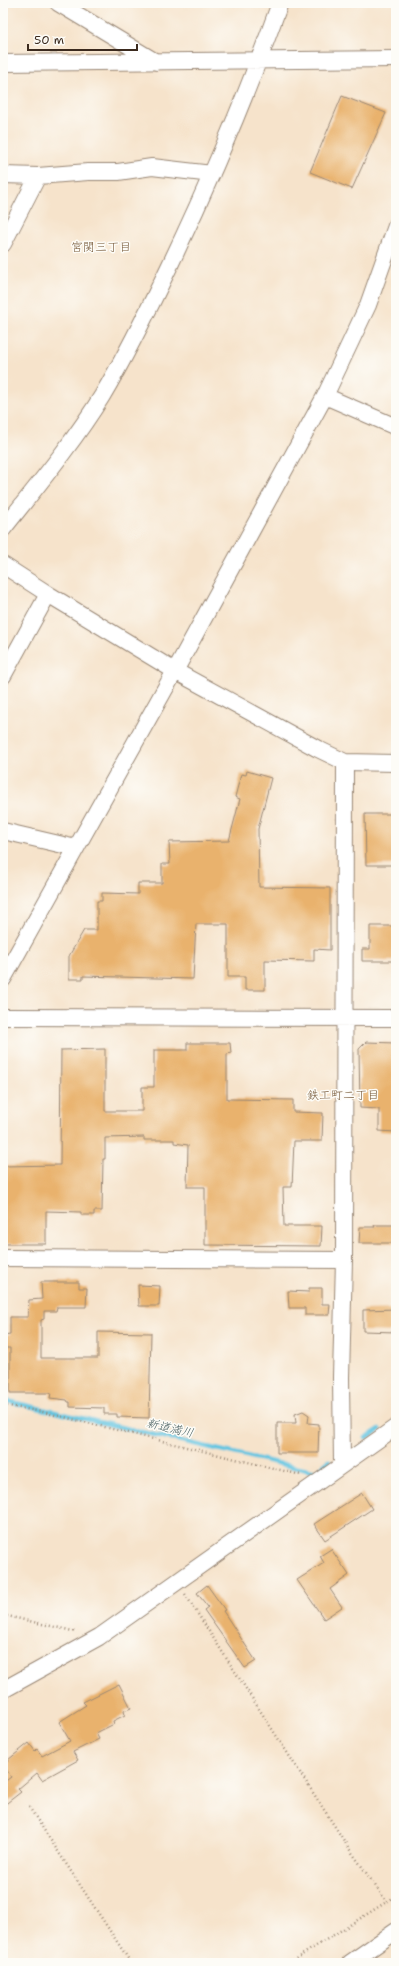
<svg xmlns="http://www.w3.org/2000/svg" width="399" height="1966" font-family="'Shantell Sans','Klee One',sans-serif">
<style>
.lines{fill:none;stroke-linecap:round;stroke-linejoin:round}
.stream{stroke:#63c5e1;stroke-width:4.5}
.building{fill:#e9b26d}
.minor-casing{stroke:#988674;stroke-width:18}
.path{stroke:#988674;stroke-width:2.5;stroke-dasharray:1 3;stroke-linecap:butt}
.minor{stroke:#fff;stroke-width:16}
.labels{text-anchor:middle;dominant-baseline:central;stroke-width:3;stroke-linejoin:round;paint-order:stroke}
.neighbourhood-label{font-size:12px;fill:#785a3a;stroke:#fdfcf7}
.water-label{font-size:12px;font-style:italic;fill:#496062;stroke:#fdfcf7}
</style>
<rect width="100%" height="100%" fill="#fdfcf7"/>
<filter id="ink" filterUnits="userSpaceOnUse"><feTurbulence type="fractalNoise" baseFrequency=".025" numOctaves="2"/><feDisplacementMap in="SourceGraphic" scale="8" xChannelSelector="R" yChannelSelector="G"/><feConvolveMatrix kernelMatrix="1 2 1 2 8 2 1 2 1" color-interpolation-filters="sRGB"/></filter>
<filter id="wash" filterUnits="userSpaceOnUse"><feTurbulence type="fractalNoise" baseFrequency=".012" numOctaves="4" result="noise"/><feDisplacementMap in="SourceGraphic" scale="16" xChannelSelector="R" yChannelSelector="G"/><feGaussianBlur stdDeviation="0.9" result="paint"/><feColorMatrix in="noise" values="0 0 0 0 0 0 0 0 0 0 0 0 0 0 0 0 0 1.4 0 .05"/><feComposite in="paint" operator="in"/></filter>
<g filter="url(#wash)">
<rect width="100%" height="100%" fill="#f6e3cb"/>
<g class="lines">
<!-- stream -->
<path class="stream" d="M3,1400L316,1472L329,1461
M366,1438L380,1429"/>
</g>
<g id="blocks">
<!-- building -->
<path class="building" d="M342,96L386,113L352,189L310,172Z
M247,771L271,778L258,829L259,887L330,888V950L314,949V961L265,960V990H245V977H228V924H196L193,979L83,976V979H69V956L84,930H97V901H102V893L138,894V883H162V864H170L169,842L229,841L240,799L235,797L241,774L246,775Z
M365,814H394V828H396V865H366Z
M370,926H396V961H362V949H370Z
M366,1042L396,1043V1132L379,1131V1109L360,1108L359,1049Z
M187,1043H230L231,1053L227,1054V1099L293,1100V1112L323,1113L322,1141H294L292,1187H283L284,1226H322L321,1246L205,1245V1187H187L188,1145L174,1143V1140H144V1137L105,1138V1159H103L102,1211H94V1215H81V1212L46,1211V1244H3V1166L60,1165L61,1050L105,1049V1111H142V1087H154V1050H187Z
M374,1225H396V1241L394,1243H359L360,1227H375Z
M41,1282H79V1288H87L86,1307H57L56,1311H44V1319L41,1320V1358H98V1332L151,1333L149,1418L117,1417V1414H104V1408L70,1407V1402H68L67,1400L50,1398L51,1393H10V1348H5L4,1335L10,1334V1317H28L29,1300L42,1299Z
M138,1285L160,1286L159,1306H139Z
M309,1288H322V1304H330L329,1315H305V1308H289L288,1291L309,1292Z
M396,1309V1332L363,1331V1310Z
M303,1411L309,1415L308,1423L319,1424L318,1453H277V1423H296L295,1414Z
M362,1493L372,1509L325,1540L314,1524Z
M331,1549L349,1575L330,1589L342,1607L324,1619L297,1580L324,1563L320,1556Z
M207,1585L225,1610L223,1611L256,1661L245,1668L204,1610L208,1607L197,1593Z
M119,1684L131,1708L124,1711L125,1715L113,1721L114,1724L96,1733L99,1739L73,1752L78,1760L42,1780L37,1773L18,1789L21,1792L3,1806V1783L11,1777L3,1764L29,1743L35,1751L37,1749L42,1756L70,1741L59,1722L86,1705L83,1702Z"/>
</g>
</g>
<g filter="url(#ink)">
<use href="#blocks" fill-opacity="0" stroke="#988674" stroke-width="1"/>
<g class="lines">
<!-- minor casing -->
<g class="minor-casing">
<path id="minor" d="M58,3L156,62
M3,63L396,59
M3,175L38,176L88,172H118L152,167L212,174
M3,244L38,176
M325,396L396,427
M3,529C37,486 73,443 102,396C127,354 149,309 170,265C211,179 248,92 280,3
M3,565L48,594L175,671L318,749L345,762L396,763
M3,676L48,594
M3,831L76,848
M3,979L175,671L325,396L368,305L396,226
M3,1017L396,1018
M3,1258L344,1260
M342,1464L341,1377L344,1260L345,762
M3,1690L99,1637L396,1427
M350,1963L396,1931"/>
</g>
<!-- path -->
<path class="path" d="M3,1405L43,1412L301,1475
M185,1594L350,1850L387,1902
M3,1615L77,1632
M29,1807L131,1963
M289,1963L396,1896"/>
<!-- minor -->
<use href="#minor" class="minor"/>
</g>
</g>
<g class="labels">
<!-- neighbourhood labels -->
<g class="neighbourhood-label">
<text x="101" y="247">宮関三丁目</text>
<text x="343" y="1095">鉄工町二丁目</text>
</g>
<!-- water labels -->
<g class="water-label">
<text transform="translate(170 1428) rotate(13)">新道満川</text>
</g>
</g>
<!-- margin -->
<rect width="399" height="1966" fill="none" stroke="#fdfcf7" stroke-width="16"/>
<!-- scale -->
<path d="M28 44v6h109v-6" fill="none" stroke="#3b2a1e" stroke-width="2"/>
<text x="34" y="44" font-size="12" fill="#3b2a1e" stroke="#fdfcf7" stroke-width="3" paint-order="stroke">50 m</text>
</svg>
